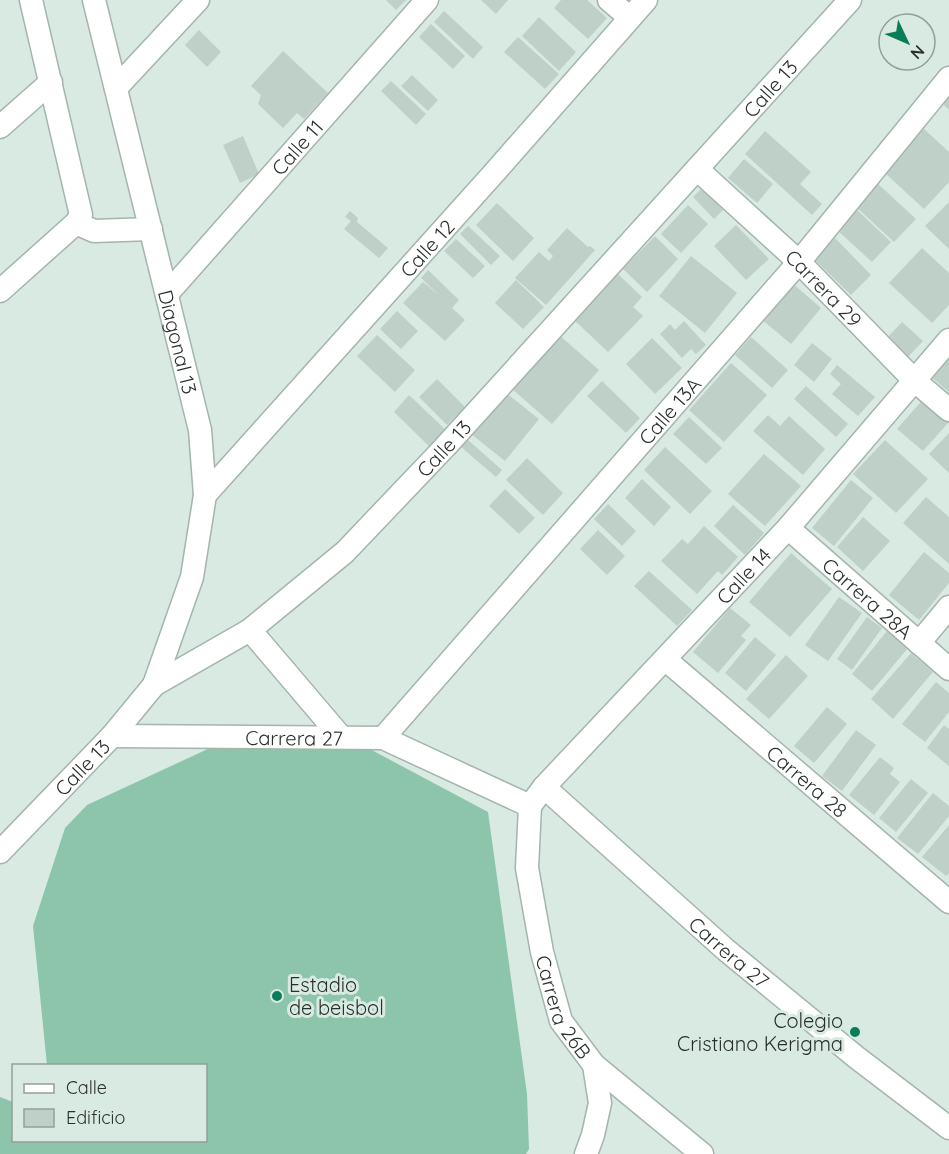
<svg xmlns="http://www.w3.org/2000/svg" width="949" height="1154" font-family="Quicksand,sans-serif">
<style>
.grass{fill:#8cc5ab}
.building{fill:#bed0c7}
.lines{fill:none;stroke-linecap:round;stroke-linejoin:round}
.minor-casing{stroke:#a3b5ac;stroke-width:25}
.minor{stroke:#fff;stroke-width:22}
.poi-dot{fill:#097d5a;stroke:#d8eae1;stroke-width:2}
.labels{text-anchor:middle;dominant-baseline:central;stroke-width:6;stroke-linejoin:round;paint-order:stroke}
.street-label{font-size:20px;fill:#2a312d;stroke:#d8eae1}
.poi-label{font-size:20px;fill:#2a312d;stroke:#d8eae1;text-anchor:start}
</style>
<rect width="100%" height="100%" fill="#d8eae1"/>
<!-- grass -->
<path class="grass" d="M366,747L488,812L527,1094L529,1149L526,1154H0V1097L13,1102L14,1140H206V1066L47,1065L33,926L65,828L87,805L210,748Z"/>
<!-- building -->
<path class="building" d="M386,0H406L396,10Z
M481,0H508L496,14Z
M561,0H587L607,18L588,39L554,8Z
M444,11L483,47L473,59L434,22Z
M539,17L576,52L559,71L522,36Z
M431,24L465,56L453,69L419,37Z
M199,30L221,52L207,67L185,45Z
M518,37L559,74L545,89L504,52Z
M283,51L328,93L304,119L297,113L283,128L258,104L261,95L251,86Z
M412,75L438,100L428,111L401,86Z
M391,81L426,114L416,125L381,91Z
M949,93V110L941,102Z
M923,128L949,152V182L924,209L885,173L900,156L894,150L911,142Z
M765,131L811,172L800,184L822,204L812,215L745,154Z
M243,136L259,174L240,183L223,145Z
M744,159L773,184L757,203L728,178Z
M876,182L916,219L894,242L854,205Z
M702,188L723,210L714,219L693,197Z
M949,202V249L925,226Z
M497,203L534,238L513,261L476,225Z
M688,205L708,224L681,253L661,234Z
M855,208L891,242L872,262L836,229Z
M350,211L358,218L357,222L388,248L379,258L344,229L351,221L345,217Z
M736,225L769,259L746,280L714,246Z
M468,226L500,256L491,265L460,234Z
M567,228L588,247L590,246L595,250L546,305L515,278L539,252L549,261L553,256L547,250Z
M655,236L678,259L647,292L623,269Z
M835,238L871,275L851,295L814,259Z
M456,239L485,266L473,278L444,251Z
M922,248L949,273V305L932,323L889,283Z
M691,256L737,293L705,333L659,296Z
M428,270L459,300L452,308L465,320L445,341L403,303L423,282L440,296L421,278Z
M617,273L642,297L633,307L643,316L608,352L572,318Z
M516,280L544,307L523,329L495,303Z
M792,283L821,308L791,344L761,319Z
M397,311L418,331L401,349L380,329Z
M684,321L706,345L696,354L691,349L682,358L660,334L670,324L675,330Z
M902,322L923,341L907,358L886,339Z
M558,334L599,370L552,424L511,388Z
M377,335L415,370L395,392L357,356Z
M751,337L788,370L772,388L735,355Z
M652,338L682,368L655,394L626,364Z
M812,343L832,359L814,382L794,365Z
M945,356L949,360V392L929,375Z
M731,363L767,395L724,442L689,410Z
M837,365L875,397L858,416L832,394L841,384L830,374Z
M437,379L465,407L447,425L419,397Z
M602,381L640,418L626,433L587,396Z
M806,386L848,424L836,437L794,399Z
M505,392L539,419L505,461L471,434Z
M409,395L448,432L432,449L394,412Z
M926,396L949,417V422L923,451L897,429Z
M768,415L780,426L789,416L825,449L803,475L753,431Z
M689,417L722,448L706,464L673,434Z
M949,433V473L929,454Z
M468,440L502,470L496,477L461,447Z
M885,440L928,479L896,513L853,474Z
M665,447L712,491L690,514L644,470Z
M764,454L801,486L765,526L728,494Z
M527,458L563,493L543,515L506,480Z
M642,479L671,507L654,526L625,498Z
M851,480L873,498L834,546L812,528Z
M505,489L535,518L519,534L489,506Z
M926,497L949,517V564L903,523Z
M608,504L636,531L622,546L594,519Z
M733,505L764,533L745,555L714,526Z
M863,517L890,541L863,571L837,547Z
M704,526L738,557L722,575L718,571L697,594L661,561L682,539L688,544Z
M598,530L625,556L607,575L580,549Z
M924,552L949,573V583L919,620L889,595Z
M791,553L832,589L790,637L749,602Z
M649,571L692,610L677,626L634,586Z
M839,597L862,613L828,661L805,645Z
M730,608L751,625L741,636L746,640L718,673L693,652Z
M867,617L882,628L852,670L837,659Z
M887,631L908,648L872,691L852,674Z
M755,637L776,655L746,691L725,673Z
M911,653L933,672L893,719L871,699Z
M786,655L808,676L769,719L746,699Z
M936,682L949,693V712L925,742L902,724Z
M827,707L847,724L814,763L794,746Z
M944,725L949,729V766L927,748Z
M856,730L876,745L842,791L822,776Z
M880,757L894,768L890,774L900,782L874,815L849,795Z
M911,779L928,793L896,832L879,818Z
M933,793L949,806V816L918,854L897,838Z
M949,825V873L946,876L922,857Z"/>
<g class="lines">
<!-- minor casing -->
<g class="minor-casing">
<g id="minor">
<path id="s1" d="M94,0L200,430L205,495L192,577L154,685"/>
<path d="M609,0L630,18"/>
<path d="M116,88L198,0"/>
<path d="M0,127L51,82"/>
<path id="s2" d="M697,169L799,262L915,381L949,410"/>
<path d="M76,223L94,231L151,229"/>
<path d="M0,291L76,223L81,215L31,0"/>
<path id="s3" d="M167,294L427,0"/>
<path id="s4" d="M205,495L494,173L646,0"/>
<path id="s5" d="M788,528L949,669"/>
<path d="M250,630L341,737"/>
<path d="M919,643L949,607"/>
<path id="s6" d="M666,660L949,902"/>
<path id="s7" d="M112,736L383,738L530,806"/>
<path id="s8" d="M383,738L799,262L949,78"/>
<path id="s9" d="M544,787L726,950L856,1057L949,1128"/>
<path id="s10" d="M530,806L544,787L788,528L949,340"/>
<path id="s11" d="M530,806L527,868L542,952L561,1021L594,1065L702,1154"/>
<path id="s12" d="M0,852L112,736L154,685L250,630L345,552L445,447L850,0"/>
<path d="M586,1154L593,1135L600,1103L594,1065"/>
</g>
</g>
<!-- minor -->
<use href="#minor" class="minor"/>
</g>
<!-- markers -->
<g class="poi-dot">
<circle cx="277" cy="996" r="6"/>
<circle cx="855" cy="1032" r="6"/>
</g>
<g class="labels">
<!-- street labels -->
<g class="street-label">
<text stroke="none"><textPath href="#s12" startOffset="1090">Calle 13</textPath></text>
<text stroke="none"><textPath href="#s3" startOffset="196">Calle 11</textPath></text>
<text stroke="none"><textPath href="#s4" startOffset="332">Calle 12</textPath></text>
<text stroke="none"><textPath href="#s2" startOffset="174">Carrera 29</textPath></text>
<text stroke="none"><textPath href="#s1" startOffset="352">Diagonal 13</textPath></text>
<text stroke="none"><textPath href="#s8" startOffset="435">Calle 13A</textPath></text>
<text stroke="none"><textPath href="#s12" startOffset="604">Calle 13</textPath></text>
<text stroke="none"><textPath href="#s10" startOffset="314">Calle 14</textPath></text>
<text stroke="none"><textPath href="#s5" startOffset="106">Carrera 28A</textPath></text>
<text stroke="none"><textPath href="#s7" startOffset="182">Carrera 27</textPath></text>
<text stroke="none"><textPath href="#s12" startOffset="118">Calle 13</textPath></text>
<text stroke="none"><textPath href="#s6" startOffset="186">Carrera 28</textPath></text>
<text stroke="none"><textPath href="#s9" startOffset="248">Carrera 27</textPath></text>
<text stroke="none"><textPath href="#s11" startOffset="207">Carrera 26B</textPath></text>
</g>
<!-- poi labels -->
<g class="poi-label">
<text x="289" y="984">Estadio<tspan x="289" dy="23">de beisbol</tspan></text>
<text x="843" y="1020" text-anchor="end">Colegio<tspan x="843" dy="23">Cristiano Kerigma</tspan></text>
</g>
</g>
<!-- legend -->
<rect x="12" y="1064" width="195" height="78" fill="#d8eae1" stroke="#92a099" stroke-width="1.5"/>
<rect x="24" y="1084" width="30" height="9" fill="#ffffff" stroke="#92a099" stroke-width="1.5"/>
<text x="66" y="1094" font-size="18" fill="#2a312d">Calle</text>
<rect x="24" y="1109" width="30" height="18" fill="#bed0c7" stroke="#92a099" stroke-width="1.5"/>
<text x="66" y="1124" font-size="18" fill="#2a312d">Edificio</text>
<!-- north arrow -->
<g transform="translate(907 42) rotate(134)"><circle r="28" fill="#d8eae1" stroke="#92a099" stroke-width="1.5"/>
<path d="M0-4.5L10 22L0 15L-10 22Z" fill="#097d5a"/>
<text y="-9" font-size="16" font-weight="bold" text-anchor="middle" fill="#2a312d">N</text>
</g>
</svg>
